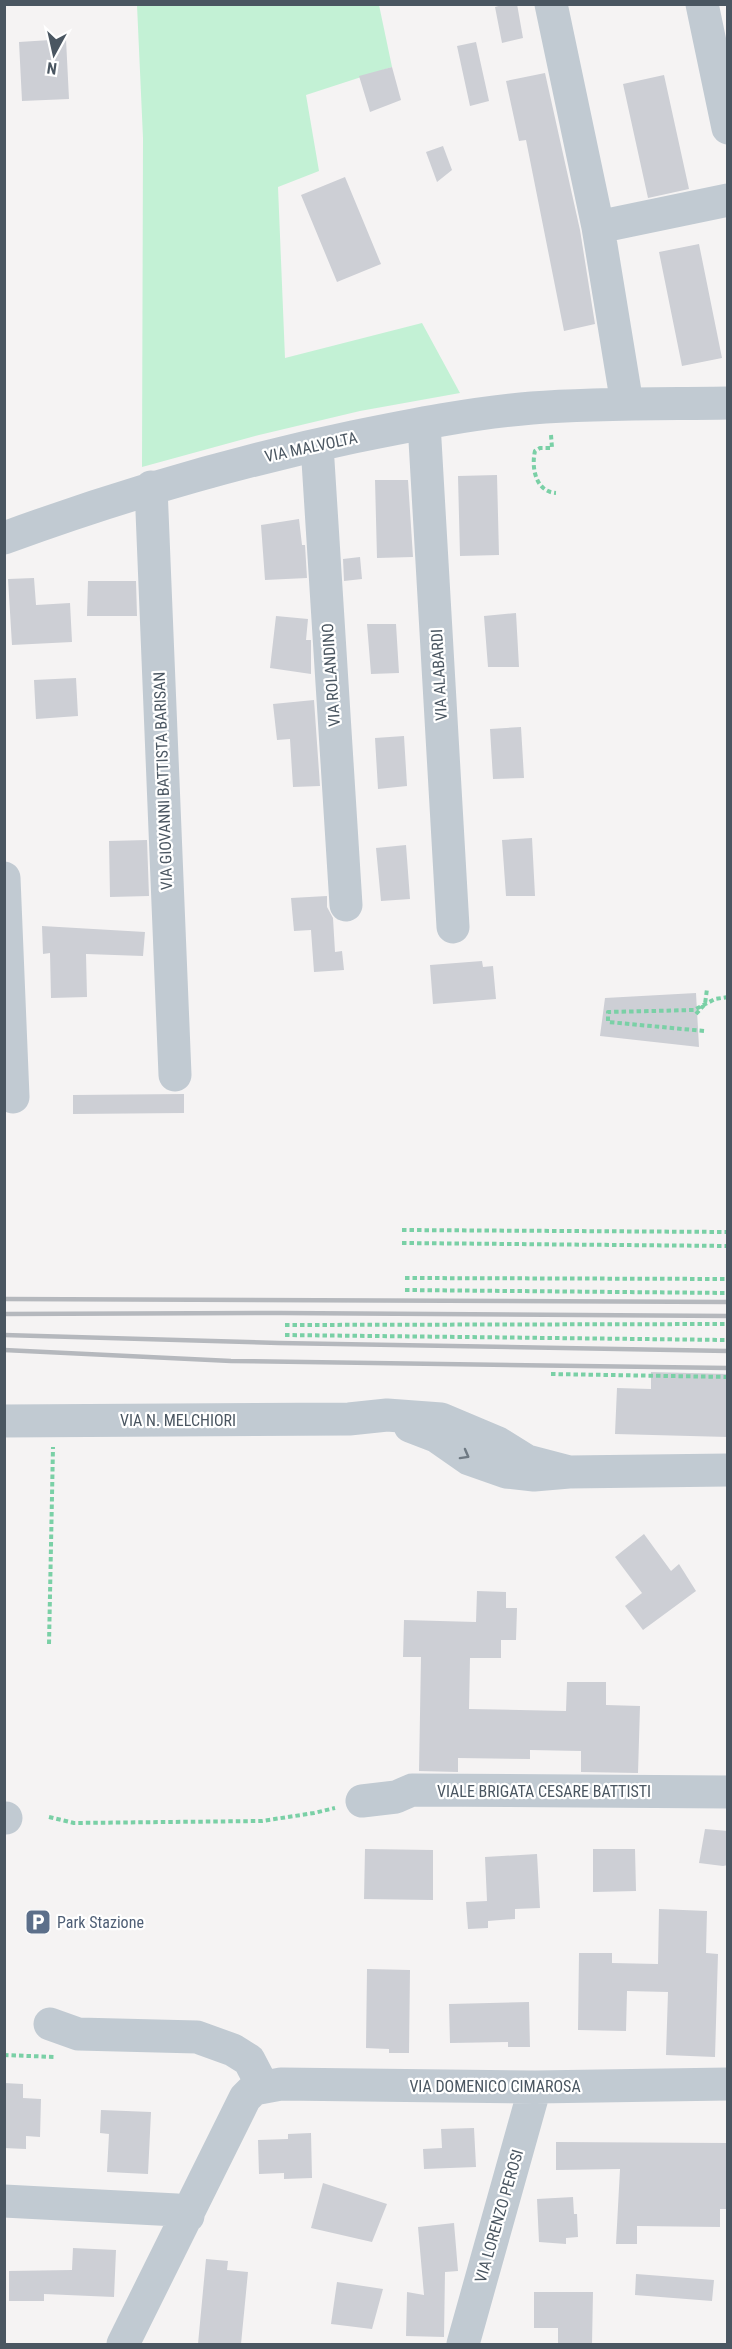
<svg xmlns="http://www.w3.org/2000/svg" width="732" height="2349" font-family="'Roboto Condensed',sans-serif">
<style>
.green{fill:#c3f1d5}
.building{fill:#cdcfd5}
.lines{fill:none;stroke-linecap:round;stroke-linejoin:round}
.path{stroke:#7ad0a6;stroke-width:4;stroke-dasharray:4.5 3;stroke-linecap:butt}
.minor{stroke:#c1cad2;stroke-width:33}
.rail{stroke:#b5b8bd;stroke-width:4.5}
.oneway{stroke:#6e7983}
.labels{text-anchor:middle;dominant-baseline:central;stroke-width:4.5;stroke-linejoin:round;paint-order:stroke}
.street-label{font-size:16px;fill:#4a5661;stroke:#fff}
.service-label{font-size:16px;fill:#4e5e75;stroke:#fff;text-anchor:start}
</style>
<rect width="100%" height="100%" fill="#f5f3f3"/>
<!-- green -->
<path class="green" d="M137,5H379L392,67L306,95L319,171L278,187L285,358L422,323L460,393L360,411L259,435L142,467L143,138Z"/>
<!-- building -->
<path class="building" d="M506,4H517L523,38L502,43L495,7Z
M66,39L69,99L22,101L19,42Z
M476,42L489,101L470,106L457,46Z
M392,67L401,100L370,112L359,76Z
M545,73L580,230L595,324L564,331L526,140L519,141L506,81Z
M664,75L689,189L648,198L623,84Z
M443,146L452,170L437,182L426,152Z
M345,177L381,264L337,282L301,195Z
M699,244L722,358L682,366L659,252Z
M497,475L499,555L460,556L458,476Z
M375,480H408L413,557L377,558Z
M299,519L302,545H305L307,578L265,580L261,525Z
M360,557L362,579L344,581L343,559Z
M34,578L36,605L70,603L72,642L12,645L8,579Z
M88,581H136L137,616H87Z
M516,613L519,667H488L484,616Z
M276,616L308,619L306,640H311V674L270,668Z
M367,624H396L399,673L371,674Z
M76,678L78,716L36,719L34,680Z
M314,700L320,786L293,787L290,739L277,740L273,704Z
M521,727L524,778L493,779L490,729Z
M404,736L407,786L378,789L375,738Z
M532,838L535,896H506L502,840Z
M147,840L149,896L110,897L109,841Z
M406,845L410,899L381,901L376,848Z
M327,896V907L333,918L335,952L342,951L344,970L314,972L311,930L294,931L291,898Z
M42,926L145,932L143,956L86,954L87,997L51,998L50,953L43,954Z
M482,961L483,967L493,966L496,999L433,1004L430,965Z
M696,993L699,1047L600,1036L605,998Z
M184,1094V1113L73,1114V1095Z
M651,1372L728,1374V1437L615,1434L617,1388L651,1389Z
M644,1534L671,1571L679,1564L696,1591L643,1630L625,1606L642,1593L615,1557Z
M477,1591L506,1592V1608H517L516,1640H501V1658H470L469,1709L566,1711L567,1682H606V1705L640,1706L638,1773L581,1772V1751L530,1750V1759L458,1758V1772L419,1771L421,1657H403L404,1620L476,1622Z
M705,1829L728,1831V1865L723,1866L699,1863Z
M365,1849L433,1850V1900L364,1899Z
M593,1849H635L636,1891L593,1892Z
M537,1854L540,1908L515,1909V1919L488,1921V1928L468,1929L466,1902L487,1901L485,1857Z
M659,1909L707,1911L706,1953L718,1954L715,2057L666,2055L668,1992L627,1991L626,2031L578,2030L579,1953H612V1963L658,1964Z
M367,1969L410,1970L409,2053H389V2049L366,2048Z
M529,2002L530,2047H508V2042L450,2043L449,2004Z
M4,2083L23,2084V2098L41,2099L40,2137L26,2136V2149L4,2148Z
M101,2110L151,2112L148,2174L107,2172L109,2134L100,2133Z
M474,2128L476,2167L424,2169L423,2149L442,2148L441,2129Z
M311,2133L312,2178L284,2179V2173L259,2174L258,2140L288,2139V2134Z
M556,2142L728,2143V2209H720V2227L637,2226V2244H616L620,2169L556,2170Z
M323,2183L387,2204L372,2242L311,2228Z
M573,2197L574,2214H577L578,2237L566,2238V2244L539,2242L537,2199Z
M454,2223L458,2271L445,2272L444,2337L406,2336L407,2292L424,2295L418,2227Z
M73,2248L116,2250L114,2297L44,2294V2301H9V2271L72,2270Z
M206,2259L228,2261L227,2270L248,2272L241,2344H198Z
M636,2274L714,2280L712,2301L635,2295Z
M337,2282L383,2289L372,2329L331,2324Z
M534,2292H593L592,2344H558V2328H534Z"/>
<g class="lines">
<!-- path -->
<path class="path" d="M551,435L552,448H540L535,451C531,468 536,492 556,493
M696,1014L705,1004L707,989
M704,1031L608,1022V1012L694,1010L715,999L728,997
M402,1230L728,1232
M402,1243L728,1246
M405,1278L728,1279
M405,1290L728,1293
M285,1325L728,1324
M285,1335L728,1340
M551,1374L728,1377
M49,1644L53,1447
M49,1817L74,1823L262,1821L314,1813L335,1808
M4,2055L55,2057"/>
<!-- minor -->
<path class="minor" d="M551,4L598,227L627,404
M702,4L728,128
M598,227L728,200
M424,423L453,927
M317,445L346,905
M151,487L175,1075
M4,538C119,496 234,462 353,437C412,425 472,413 532,408C597,403 662,404 728,403
M4,878L13,1097
M4,1421L349,1419L387,1415L441,1419L498,1443L527,1461L569,1472
M410,1426L436,1436L469,1459L506,1472L534,1475L569,1472L728,1470
M362,1801L396,1797L412,1790L728,1792
M4,1818H6
M50,2024L78,2034L197,2037L233,2050L249,2060L263,2087
M4,2201L177,2210L188,2216
M123,2344L245,2098L254,2089L281,2084L535,2087L728,2084
M463,2344L535,2087"/>
<!-- rail -->
<path class="rail" d="M4,1299L728,1302
M4,1314L281,1313L728,1316
M4,1335L279,1343L728,1351
M4,1350L231,1361L728,1368"/>
</g>
<!-- one-way arrows -->
<defs><path id="oneway-chevron" d="M-2-3.5L2.5 0L-2 3.5" fill="none" stroke-width="1.6" stroke-linecap="round" stroke-linejoin="round" transform="scale(1.5)"/></defs>
<use class="oneway" href="#oneway-chevron" transform="translate(465 1455) rotate(29)"/>
<!-- icons -->
<defs>
<g id="parking-square" transform="scale(1.35)"><rect x="-9" y="-9" width="18" height="18" rx="4" fill="#5c6f8a" stroke="#fff"/><path d="M-3.5-5.5H1a3.5 3.5 0 0 1 0 7H-1V5.5H-3.5ZM-1-3.4V-.6H.8a1.4 1.4 0 0 0 0-2.8Z" fill="#fff"/></g>
</defs>
<g fill-rule="evenodd">
<use href="#parking-square" x="38" y="1922"/>
</g>
<g class="labels">
<!-- street labels -->
<g class="street-label">
<text transform="translate(311 447) rotate(-12)">VIA MALVOLTA</text>
<text transform="translate(331 675) rotate(-94)">VIA ROLANDINO</text>
<text transform="translate(439 675) rotate(-93)">VIA ALABARDI</text>
<text transform="translate(163 781) rotate(-92)">VIA GIOVANNI BATTISTA BARISAN</text>
<text x="178" y="1420">VIA N. MELCHIORI</text>
<text x="544" y="1791">VIALE BRIGATA CESARE BATTISTI</text>
<text x="495" y="2086">VIA DOMENICO CIMAROSA</text>
<text transform="translate(499 2216) rotate(-74)">VIA LORENZO PEROSI</text>
</g>
<!-- service labels -->
<g class="service-label">
<text x="57" y="1922">Park Stazione</text>
</g>
</g>
<!-- border -->
<rect width="732" height="2349" fill="none" stroke="#4a5661" stroke-width="12"/>
<!-- north arrow -->
<g transform="translate(54 54) rotate(188)" stroke="#ffffff" stroke-width="4.5" paint-order="stroke">
<path d="M0-4.5L10 22L0 15L-10 22Z" fill="#4a5661"/>
<text y="-9" font-size="16" font-weight="bold" text-anchor="middle" fill="#4a5661">N</text>
</g>
</svg>
